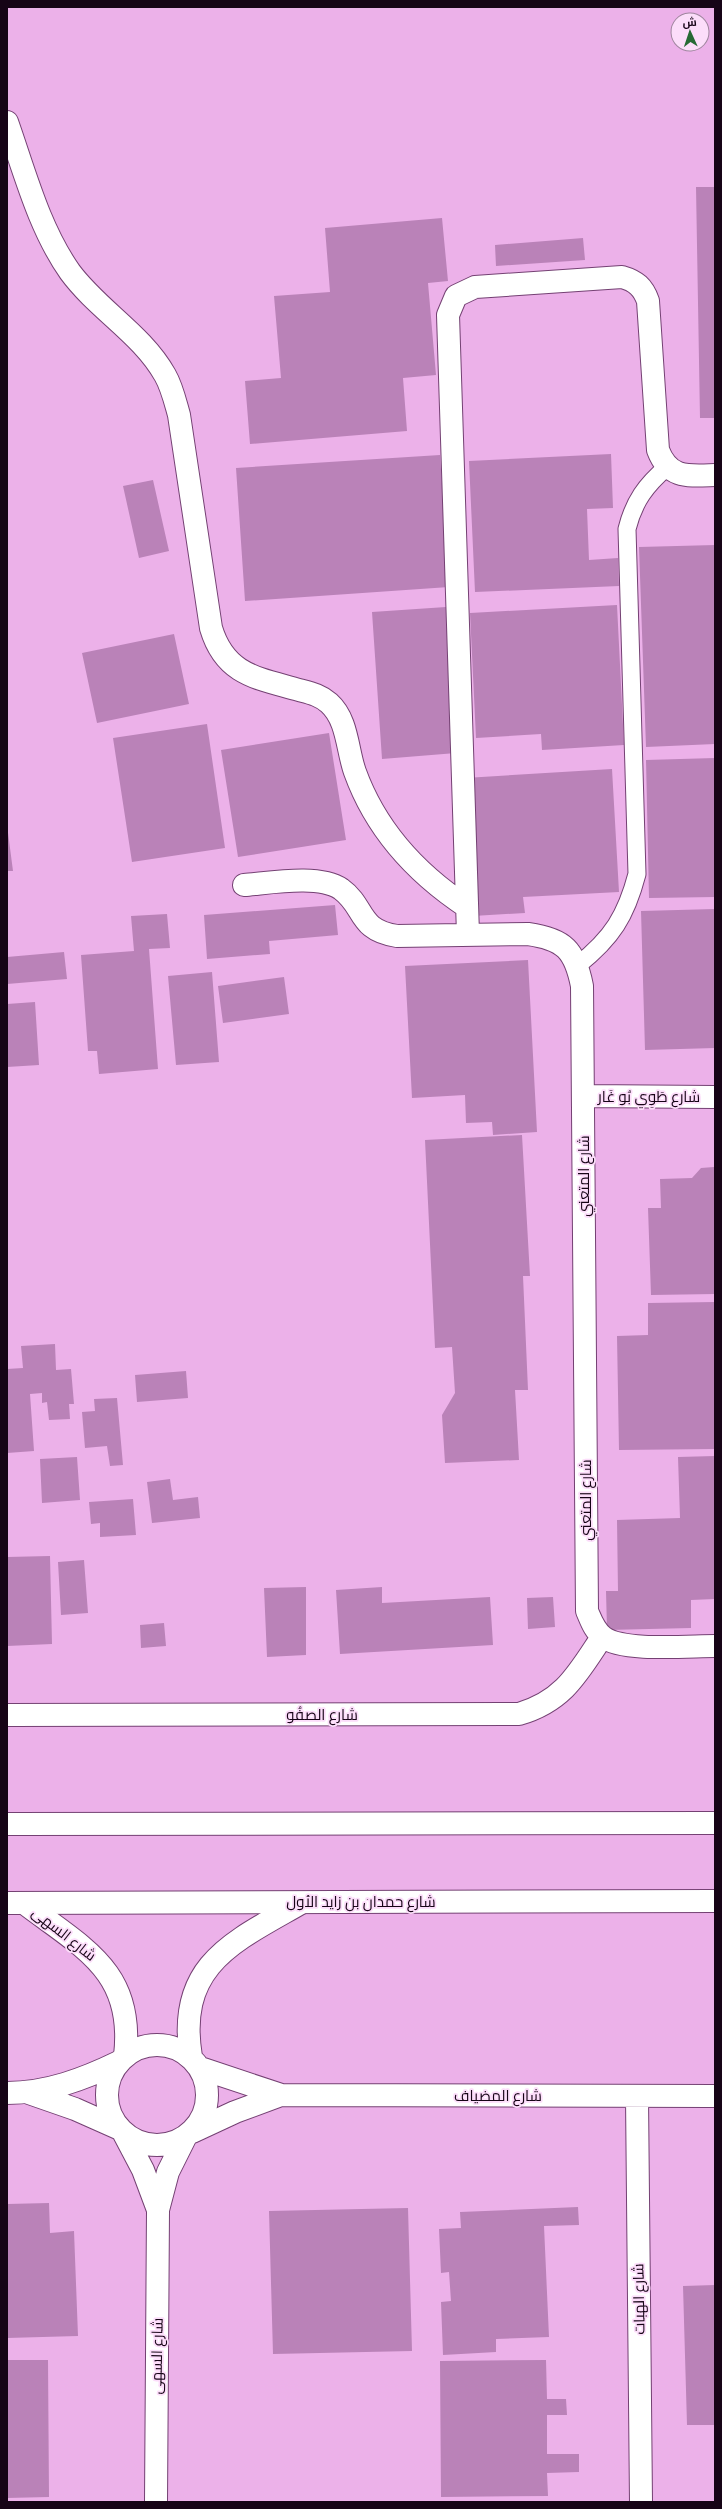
<svg xmlns="http://www.w3.org/2000/svg" width="722" height="2509" font-family="Cabin,Cairo,sans-serif">
<style>
.building{fill:#ba82b8}
.lines{fill:none;stroke-linecap:round;stroke-linejoin:round}
.lane-casing{stroke:#744173;stroke-width:19}
.street-casing{stroke:#744173;stroke-width:24}
.secondary-casing{stroke:#744173;stroke-width:24}
.lane{stroke:#fff;stroke-width:17}
.street{stroke:#fff;stroke-width:22}
.secondary{stroke:#fff;stroke-width:22}
.labels{text-anchor:middle;dominant-baseline:central;stroke-width:3.5;stroke-linejoin:round;paint-order:stroke}
.street-label{font-size:15px;fill:#160416;stroke:#fcddfa}
</style>
<rect width="100%" height="100%" fill="#ecb1e9"/>
<!-- building -->
<path class="building" d="M696,187H715V418H700Z
M442,218L448,281L428,283L436,375L403,378L407,431L250,444L245,381L281,378L274,296L330,292L325,228Z
M583,238L585,260L496,266L495,245Z
M611,454L613,508L587,509L589,560L618,558L619,586L475,592L469,461Z
M440,455L449,587L245,601L236,468Z
M153,480L169,551L139,558L123,486Z
M715,545V744L646,747L639,547Z
M617,605L624,745L542,750L541,734L476,738L470,613Z
M446,607L456,753L382,759L372,612Z
M174,634L189,704L97,723L82,653Z
M207,724L225,848L132,862L113,738Z
M329,733L346,840L238,857L221,750Z
M715,758V897L649,898L646,760Z
M612,769L619,892L523,897L525,913L473,916L465,778Z
M7,825L13,871H7Z
M335,905L338,935L269,941L270,954L207,959L204,915Z
M715,909V1048L645,1050L641,911Z
M167,914L170,948L149,949L158,1069L99,1074L97,1051H88L81,955L134,951L131,916Z
M64,952L67,979L7,984V957Z
M528,960L537,1132L493,1135L492,1122L466,1123L465,1095L412,1098L405,966Z
M212,972L219,1062L176,1065L168,976Z
M284,977L289,1014L223,1023L218,986Z
M35,1002L39,1065L7,1067V1004Z
M522,1135L530,1276H523L528,1390H515L519,1460L445,1463L442,1415L455,1393L452,1347L435,1348L425,1140Z
M714,1167L715,1294L651,1295L648,1208H661L660,1179L692,1178L701,1168Z
M715,1302V1449L619,1450L617,1336L648,1335V1303Z
M55,1344L56,1370L71,1369L74,1404H69L70,1419L49,1420L47,1402L42,1403V1393L30,1394L34,1451L7,1453V1369L23,1368L21,1346Z
M186,1371L188,1398L137,1402L135,1375Z
M117,1398L123,1465L110,1466L107,1446L85,1448L82,1412L95,1411L94,1399Z
M715,1456V1599L691,1600V1628L607,1630L606,1591H618L617,1520L680,1518L678,1457Z
M77,1457L80,1500L42,1503L40,1459Z
M170,1479L173,1500L198,1497L200,1518L152,1523L147,1482Z
M133,1499L136,1535L100,1537V1523L91,1524L89,1502Z
M50,1556L52,1644L7,1646V1557Z
M84,1560L88,1613L61,1615L58,1562Z
M306,1587V1655L267,1657L264,1588Z
M382,1587V1603L490,1597L493,1645L340,1654L336,1590Z
M553,1597L555,1627L528,1629L527,1598Z
M164,1623L166,1646L141,1648L140,1625Z
M49,2203L50,2233L74,2231L78,2336L7,2338V2204Z
M578,2207L579,2225L544,2226L549,2337L496,2339V2352L443,2355L441,2302L451,2301L449,2272L441,2273L439,2229L461,2228L460,2212Z
M408,2208L412,2351L273,2354L269,2211Z
M715,2285V2425H687L683,2286Z
M7,2360H48L49,2497L7,2498Z
M546,2360L547,2399H566L567,2415H547V2454H579V2472L547,2473L548,2496L441,2497L440,2361Z"/>
<g class="lines">
<!-- lane casing -->
<g class="lane-casing">
<path id="lane" d="M578,965C612,938 626,916 637,874L627,529C634,501 646,485 667,467"/>
</g>
<!-- street casing -->
<g class="street-casing">
<path id="street" d="M7,122C25,173 39,228 70,272C98,310 142,334 165,375C172,387 175,401 179,415L211,628C225,675 257,678 299,690C310,693 320,695 329,703C348,720 347,750 355,772C376,830 417,874 467,907
M244,885C270,883 319,874 341,889C366,907 357,930 397,936L528,934C564,939 575,950 582,986L587,1611C591,1620 594,1630 603,1637C623,1652 688,1646 715,1646
M468,934L448,315L456,296L475,287L622,277C636,281 643,287 648,301L658,450C669,479 688,476 715,475
M583,1096L715,1097
M7,1715L519,1714C564,1701 578,1673 602,1637
M24,1903C83,1948 135,1971 125,2056
M107 2095a50 50 0 1 1 100 0a50 50 0 1 1-100 0Z
M191,2057C176,1965 233,1942 301,1903
M200,2068L281,2095L715,2096
M7,2093C47,2093 84,2079 119,2062
M29,2093L75,2109L120,2129
M637,2097L641,2502
M123,2132L143,2170L158,2210
M192,2132L235,2112L281,2095
M156,2502L158,2210L168,2172L186,2136"/>
</g>
<!-- secondary casing -->
<g class="secondary-casing">
<path id="secondary" d="M7,1824L715,1823
M7,1903L715,1901"/>
</g>
<!-- lane -->
<use href="#lane" class="lane"/>
<!-- street -->
<use href="#street" class="street"/>
<!-- secondary -->
<use href="#secondary" class="secondary"/>
</g>
<g class="labels">
<!-- street labels -->
<g class="street-label">
<text x="649" y="1097">شارع طَوِي بُو غَار</text>
<text transform="translate(584 1176) rotate(-90)">شارع المتعني</text>
<text transform="translate(586 1500) rotate(-90)">شارع المتعني</text>
<text x="322" y="1715">شارع الصفُو</text>
<text x="361" y="1902">شارع حمدان بن زايد الأول</text>
<text transform="translate(64 1934) rotate(38)">شارع السهى</text>
<text x="498" y="2096">شارع المضياف</text>
<text transform="translate(639 2299) rotate(-91)">شارع الهبات</text>
<text transform="translate(157 2356) rotate(-89)">شارع السهى</text>
</g>
</g>
<!-- border -->
<rect width="722" height="2509" fill="none" stroke="#160416" stroke-width="16"/>
<!-- north arrow -->
<g transform="translate(690 32) rotate(357)"><circle r="19" fill="#fcddfa" stroke="#a0869f"/>
<path d="M0-3L7 15L0 10L-7 15Z" fill="#276a35"/>
<text y="-6" font-size="11" font-weight="bold" text-anchor="middle" fill="#160416">ش</text>
</g>
</svg>
